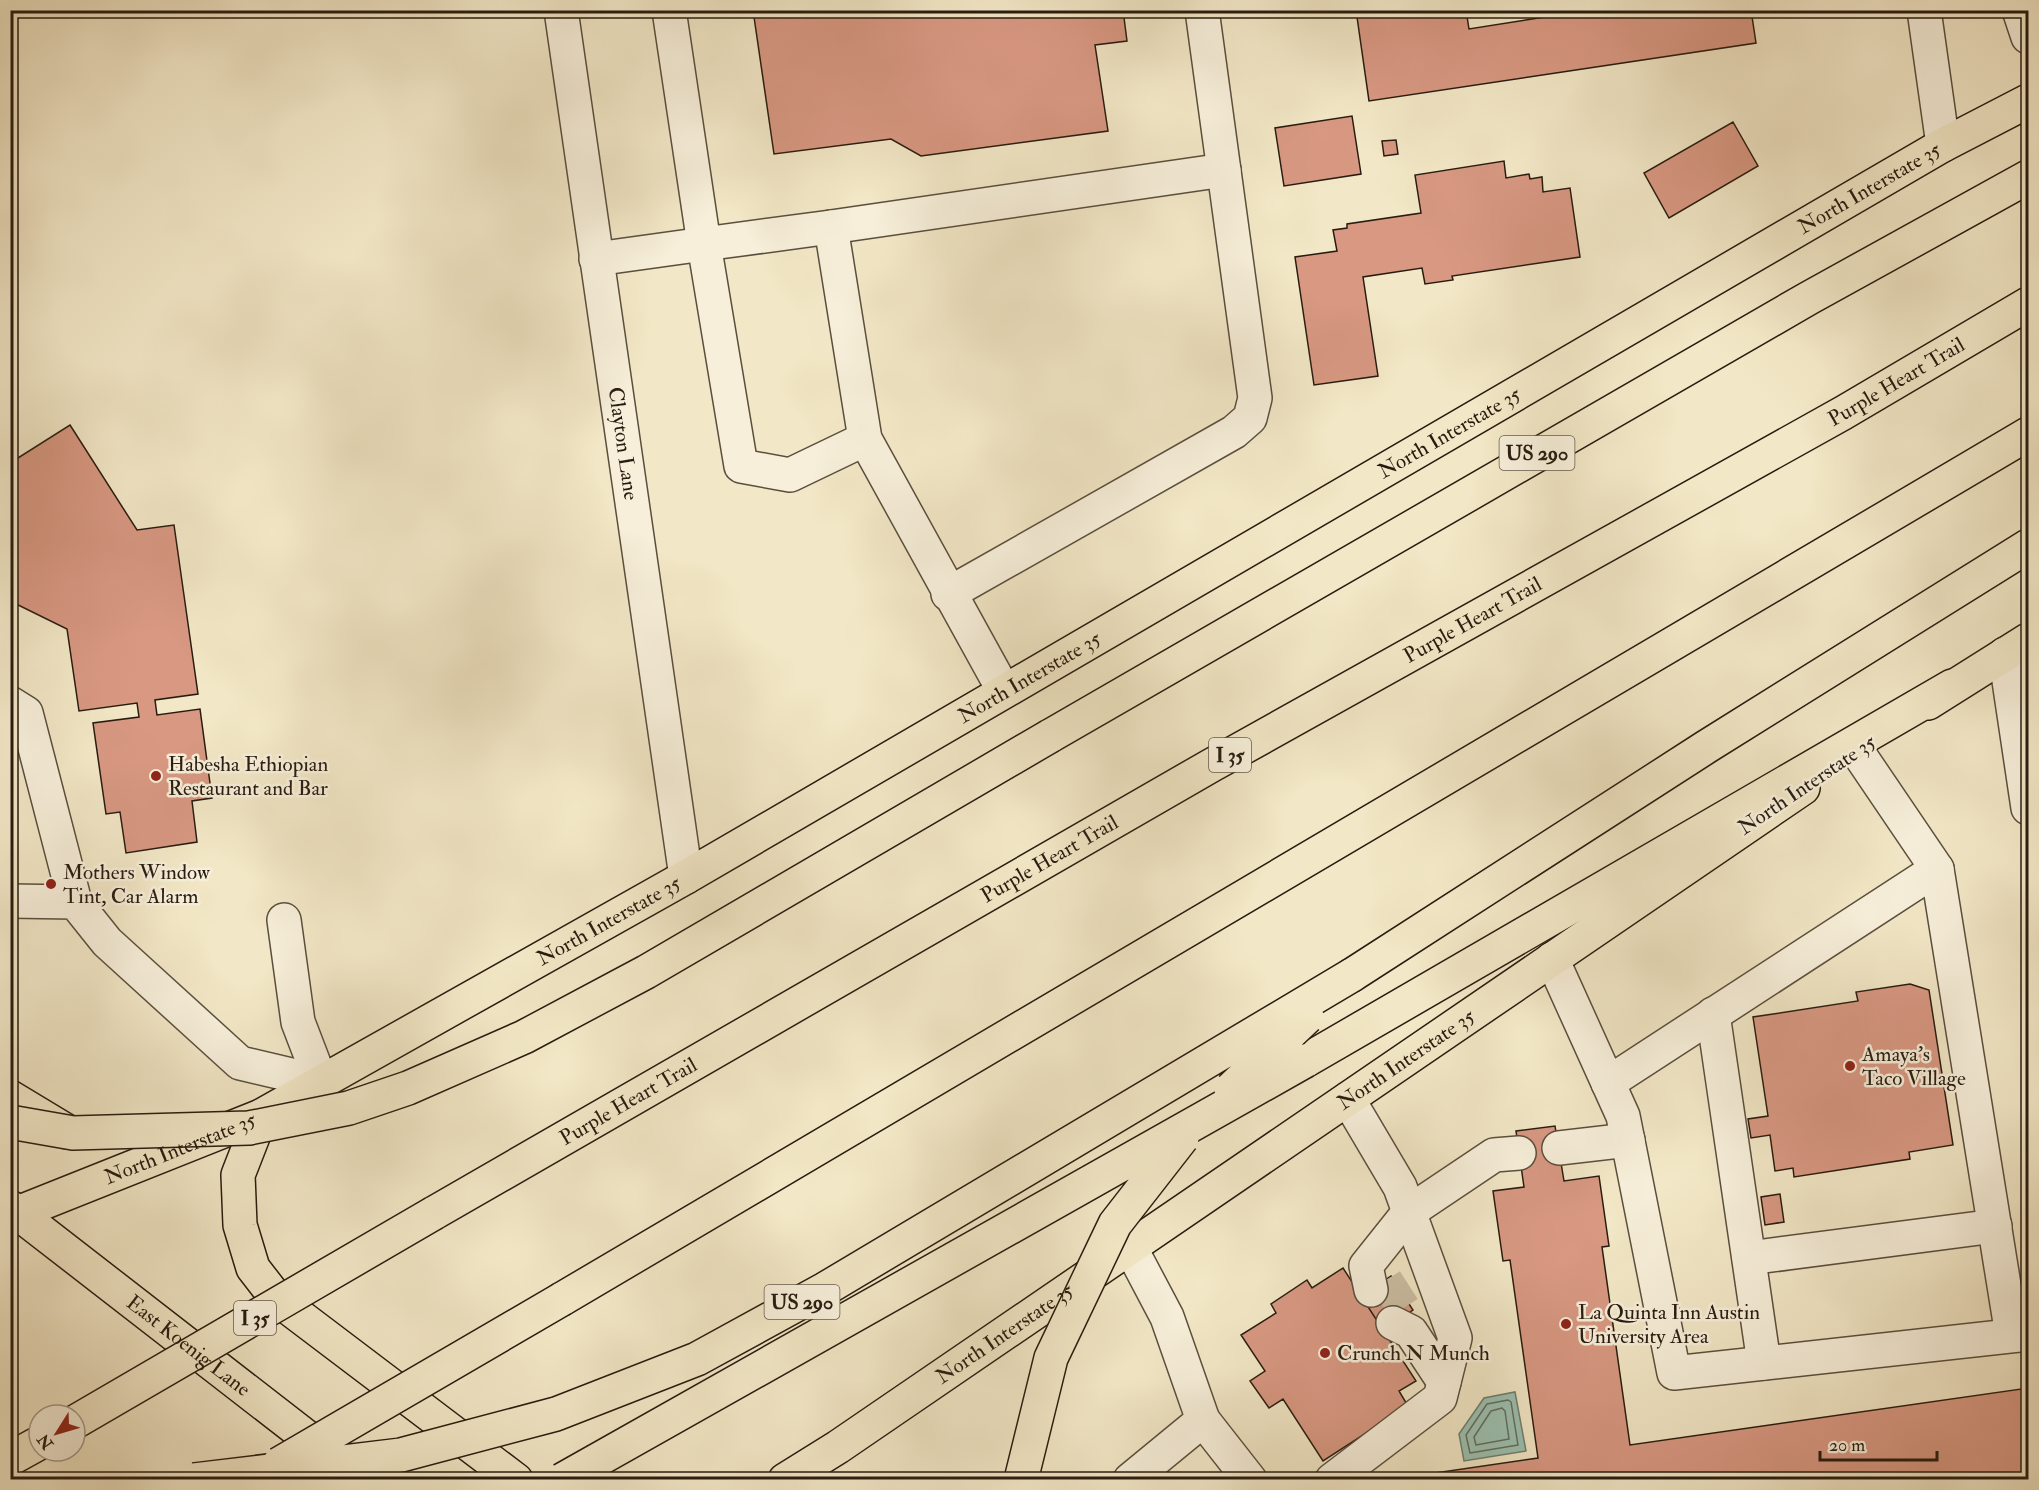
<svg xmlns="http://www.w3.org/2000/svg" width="2039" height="1490" font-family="'IM FELL Double Pica',serif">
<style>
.water{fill:#9cc1b0;stroke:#6e7f70;stroke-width:1.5}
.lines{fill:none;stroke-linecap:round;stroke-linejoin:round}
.shore{stroke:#626e60;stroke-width:1.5}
.building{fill:#d89882;stroke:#281c10;stroke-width:1.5}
.minor-tunnel{stroke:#cabea2;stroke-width:33;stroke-dasharray:33 16;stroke-linecap:butt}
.minor-casing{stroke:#5a4f3e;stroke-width:36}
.major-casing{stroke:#281c10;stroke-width:36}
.highway-casing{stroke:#281c10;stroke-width:36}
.minor{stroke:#f7efda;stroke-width:33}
.major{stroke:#f2e7c6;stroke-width:33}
.highway{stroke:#f2e7c6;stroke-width:33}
.highway-bridge-casing{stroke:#281c10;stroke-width:36;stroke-linecap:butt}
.highway-bridge{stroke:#f2e7c6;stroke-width:33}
.poi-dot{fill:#8f2418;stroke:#f7efda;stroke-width:2}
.labels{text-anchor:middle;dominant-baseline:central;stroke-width:5;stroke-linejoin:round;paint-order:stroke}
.shield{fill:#f7efda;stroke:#665b4d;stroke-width:1.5}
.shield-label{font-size:20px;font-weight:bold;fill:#281c10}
.street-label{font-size:21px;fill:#281c10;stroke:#f7efda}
.poi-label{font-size:21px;fill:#281c10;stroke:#f7efda;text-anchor:start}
</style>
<rect width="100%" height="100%" fill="#f2e7c6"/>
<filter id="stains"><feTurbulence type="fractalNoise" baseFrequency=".00333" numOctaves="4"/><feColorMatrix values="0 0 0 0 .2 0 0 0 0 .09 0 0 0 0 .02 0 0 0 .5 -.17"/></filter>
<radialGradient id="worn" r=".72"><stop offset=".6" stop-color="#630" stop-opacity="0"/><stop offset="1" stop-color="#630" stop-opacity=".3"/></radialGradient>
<!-- water -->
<path class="water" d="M1515,1392L1526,1451L1464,1461L1459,1434L1484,1398Z"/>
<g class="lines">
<!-- shore -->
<path class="shore" d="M1508,1400L1511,1402L1518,1445L1470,1453L1466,1435L1487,1404Z
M1502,1408L1505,1411L1509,1439L1476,1445L1474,1437L1491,1411Z"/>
</g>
<!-- building -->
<path class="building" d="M753,10H1123L1127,41L1095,45L1108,131L921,156L891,139L774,154Z
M1356,10H1466L1469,29L1590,10H1751L1756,43L1369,101Z
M1352,116L1361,174L1284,186L1275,128Z
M1733,122L1758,166L1669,218L1644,173Z
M1396,140L1398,154L1384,156L1382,141Z
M1504,161L1506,178L1529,174L1530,179L1542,177L1543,192L1570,188L1580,257L1452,276L1453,280L1425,284L1422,268L1363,277L1378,376L1314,385L1295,257L1337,251L1333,230L1347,228V224L1421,213L1415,175Z
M70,425L137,530L174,525L198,694L155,700L157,715L200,709L212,798L192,801L197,842L126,853L120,812L106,814L93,723L139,717L137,703L79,711L67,629L10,601V463Z
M1910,984L1929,990L1953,1145L1909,1152L1910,1159L1794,1177L1793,1168L1775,1171L1770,1135L1751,1138L1748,1119L1768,1116L1753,1017L1858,1001L1856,992Z
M1555,1126L1564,1181L1599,1176L1609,1246L1602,1247L1630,1445L2028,1388V1480H1387L1538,1458L1510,1260L1503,1261L1493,1191L1524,1187L1516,1131Z
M1780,1194L1784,1222L1765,1225L1761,1197Z
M1343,1268L1416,1381L1399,1391L1408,1406L1323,1461L1283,1399L1269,1408L1250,1381L1265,1371L1241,1335L1276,1313L1271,1304L1307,1280L1312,1288Z
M1391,1276L1413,1310L1383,1330L1361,1296Z"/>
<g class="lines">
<!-- minor-tunnel -->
<path class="minor-tunnel" d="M1386,1280L1407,1313"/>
<!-- minor casing -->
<g class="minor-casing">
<g id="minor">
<path id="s1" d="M561,10L686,877"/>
<path d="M669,10L704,244L831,227L865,439L1004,691"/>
<path d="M1924,10L1943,145"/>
<path d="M2019,10L2028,37"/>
<path d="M831,227L1224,170"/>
<path d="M596,259L704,244L741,466L790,475L865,439"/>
<path d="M948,594L1234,432L1250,418L1255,398L1202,10"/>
<path d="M2005,654L2028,808"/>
<path d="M10,703L26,713L75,902"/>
<path d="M1857,751L1937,869"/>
<path d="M10,901L75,902L107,942L240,1063L321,1082"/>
<path d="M284,920L298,1022L321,1082"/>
<path d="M1552,959L1623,1116L1674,1373L2028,1334"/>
<path d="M1713,1014L1764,1363"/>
<path d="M1608,1083L1937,869L2012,1335"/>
<path d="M1559,1148L1628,1140"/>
<path d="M1749,1258L1995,1226"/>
<path d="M1371,1290L1366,1266L1409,1212L1494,1155L1519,1153"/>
<path d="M1393,1323L1411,1332L1444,1382"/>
<path d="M1203,1420L1250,1480"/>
<path d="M1130,1480L1203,1420L1167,1317L1130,1247"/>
<path d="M1332,1480L1440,1398L1455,1338L1400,1187L1348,1099"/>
</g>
</g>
<!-- major casing -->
<g class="major-casing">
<g id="major">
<path d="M1928,703L2028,640"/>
<path d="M10,1097L68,1132"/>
<path d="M261,1116L238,1175L240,1225L253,1268L277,1299L516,1480"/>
<path id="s2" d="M10,1207L362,1480"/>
<path id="s3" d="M10,1216L261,1116L686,877L1943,145L2028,101"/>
<path id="s4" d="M785,1480L838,1447L1803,788"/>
</g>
</g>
<!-- highway casing -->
<g class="highway-casing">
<g id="highway">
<path d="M1050,736L1809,298L2028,177"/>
<path d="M1352,975L1706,747L2028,546"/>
<path d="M1305,1061L1952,686"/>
<path id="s5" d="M434,1213L1212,765L1843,413L2028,304"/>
<path d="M562,1299L2028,434"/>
<path d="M10,1459L39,1443"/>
</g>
</g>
<!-- minor -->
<use href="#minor" class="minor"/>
<!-- major -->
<use href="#major" class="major"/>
<!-- highway -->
<use href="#highway" class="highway"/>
<!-- highway-bridge casing -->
<g class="highway-bridge-casing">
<path id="highway-bridge" d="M1231,1089L1307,1017
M10,1122L73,1133L249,1128L349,1108L408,1088L524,1037L646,972L1050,736
M75,1422L434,1213
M279,1464L562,1299
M194,1480L401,1455L556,1414L697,1359L825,1289L1352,975
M562,1480L1305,1061
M1021,1480L1051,1358L1115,1224L1182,1138"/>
</g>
<!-- highway-bridge -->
<use href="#highway-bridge" class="highway-bridge"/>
</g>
<!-- markers -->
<g class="poi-dot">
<circle cx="156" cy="776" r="6"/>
<circle cx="51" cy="884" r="6"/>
<circle cx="1850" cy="1066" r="6"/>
<circle cx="1566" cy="1324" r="6"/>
<circle cx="1325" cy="1353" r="6"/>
</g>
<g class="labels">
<!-- shield labels -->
<g class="shield">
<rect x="1499.5" y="436" width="75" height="34" rx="4.5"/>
<rect x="1209" y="738" width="42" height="34" rx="4.5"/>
<rect x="764.5" y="1285" width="75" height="34" rx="4.5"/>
<rect x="234" y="1301" width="42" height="34" rx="4.5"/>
</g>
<g class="shield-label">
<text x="1537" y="453">US 290</text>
<text x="1230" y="755">I 35</text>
<text x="802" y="1302">US 290</text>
<text x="255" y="1318">I 35</text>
</g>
<!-- street labels -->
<g class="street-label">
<text stroke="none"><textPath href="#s3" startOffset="2127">North Interstate 35</textPath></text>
<text stroke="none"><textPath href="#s5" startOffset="1682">Purple Heart Trail</textPath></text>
<text stroke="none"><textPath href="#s3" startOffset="1641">North Interstate 35</textPath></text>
<text stroke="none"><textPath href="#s1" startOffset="438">Clayton Lane</textPath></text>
<text stroke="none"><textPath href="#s5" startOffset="1196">Purple Heart Trail</textPath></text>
<text stroke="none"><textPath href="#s3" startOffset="1155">North Interstate 35</textPath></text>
<text transform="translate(1807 785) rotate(-34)">North Interstate 35</text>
<text stroke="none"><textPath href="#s5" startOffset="710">Purple Heart Trail</textPath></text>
<text stroke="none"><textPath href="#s3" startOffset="669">North Interstate 35</textPath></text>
<text stroke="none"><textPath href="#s4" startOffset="750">North Interstate 35</textPath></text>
<text stroke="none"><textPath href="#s5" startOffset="224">Purple Heart Trail</textPath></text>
<text stroke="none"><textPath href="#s3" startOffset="183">North Interstate 35</textPath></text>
<text stroke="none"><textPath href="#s4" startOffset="264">North Interstate 35</textPath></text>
<text stroke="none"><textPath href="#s2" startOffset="226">East Koenig Lane</textPath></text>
</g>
<!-- poi labels -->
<g class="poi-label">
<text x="168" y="764">Habesha Ethiopian<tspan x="168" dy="24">Restaurant and Bar</tspan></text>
<text x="63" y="872">Mothers Window<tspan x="63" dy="24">Tint, Car Alarm</tspan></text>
<text x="1862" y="1054">Amaya’s<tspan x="1862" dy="24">Taco Village</tspan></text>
<text x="1578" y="1312">La Quinta Inn Austin<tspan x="1578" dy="24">University Area</tspan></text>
<text x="1337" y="1353">Crunch N Munch</text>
</g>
</g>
<!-- margin -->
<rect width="2039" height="1490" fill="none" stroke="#f2e7c6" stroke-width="36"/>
<rect x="12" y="12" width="2015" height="1466" fill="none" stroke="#281c10" stroke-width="3"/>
<rect x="18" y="18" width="2003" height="1454" fill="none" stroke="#281c10" stroke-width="1.5"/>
<!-- north arrow -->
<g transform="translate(57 1433) rotate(233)"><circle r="28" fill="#f7efda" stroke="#a49b89" stroke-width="1.5"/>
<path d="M0-4.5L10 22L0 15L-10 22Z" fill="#8f2418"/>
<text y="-9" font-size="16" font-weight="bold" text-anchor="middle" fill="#281c10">N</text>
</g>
<!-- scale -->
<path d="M1820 1451v9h117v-9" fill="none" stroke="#281c10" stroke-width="3"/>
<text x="1829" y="1451" font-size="18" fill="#281c10" stroke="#f7efda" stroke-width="4.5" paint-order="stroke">20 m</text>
<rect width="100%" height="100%" filter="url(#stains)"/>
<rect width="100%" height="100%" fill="url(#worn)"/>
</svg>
